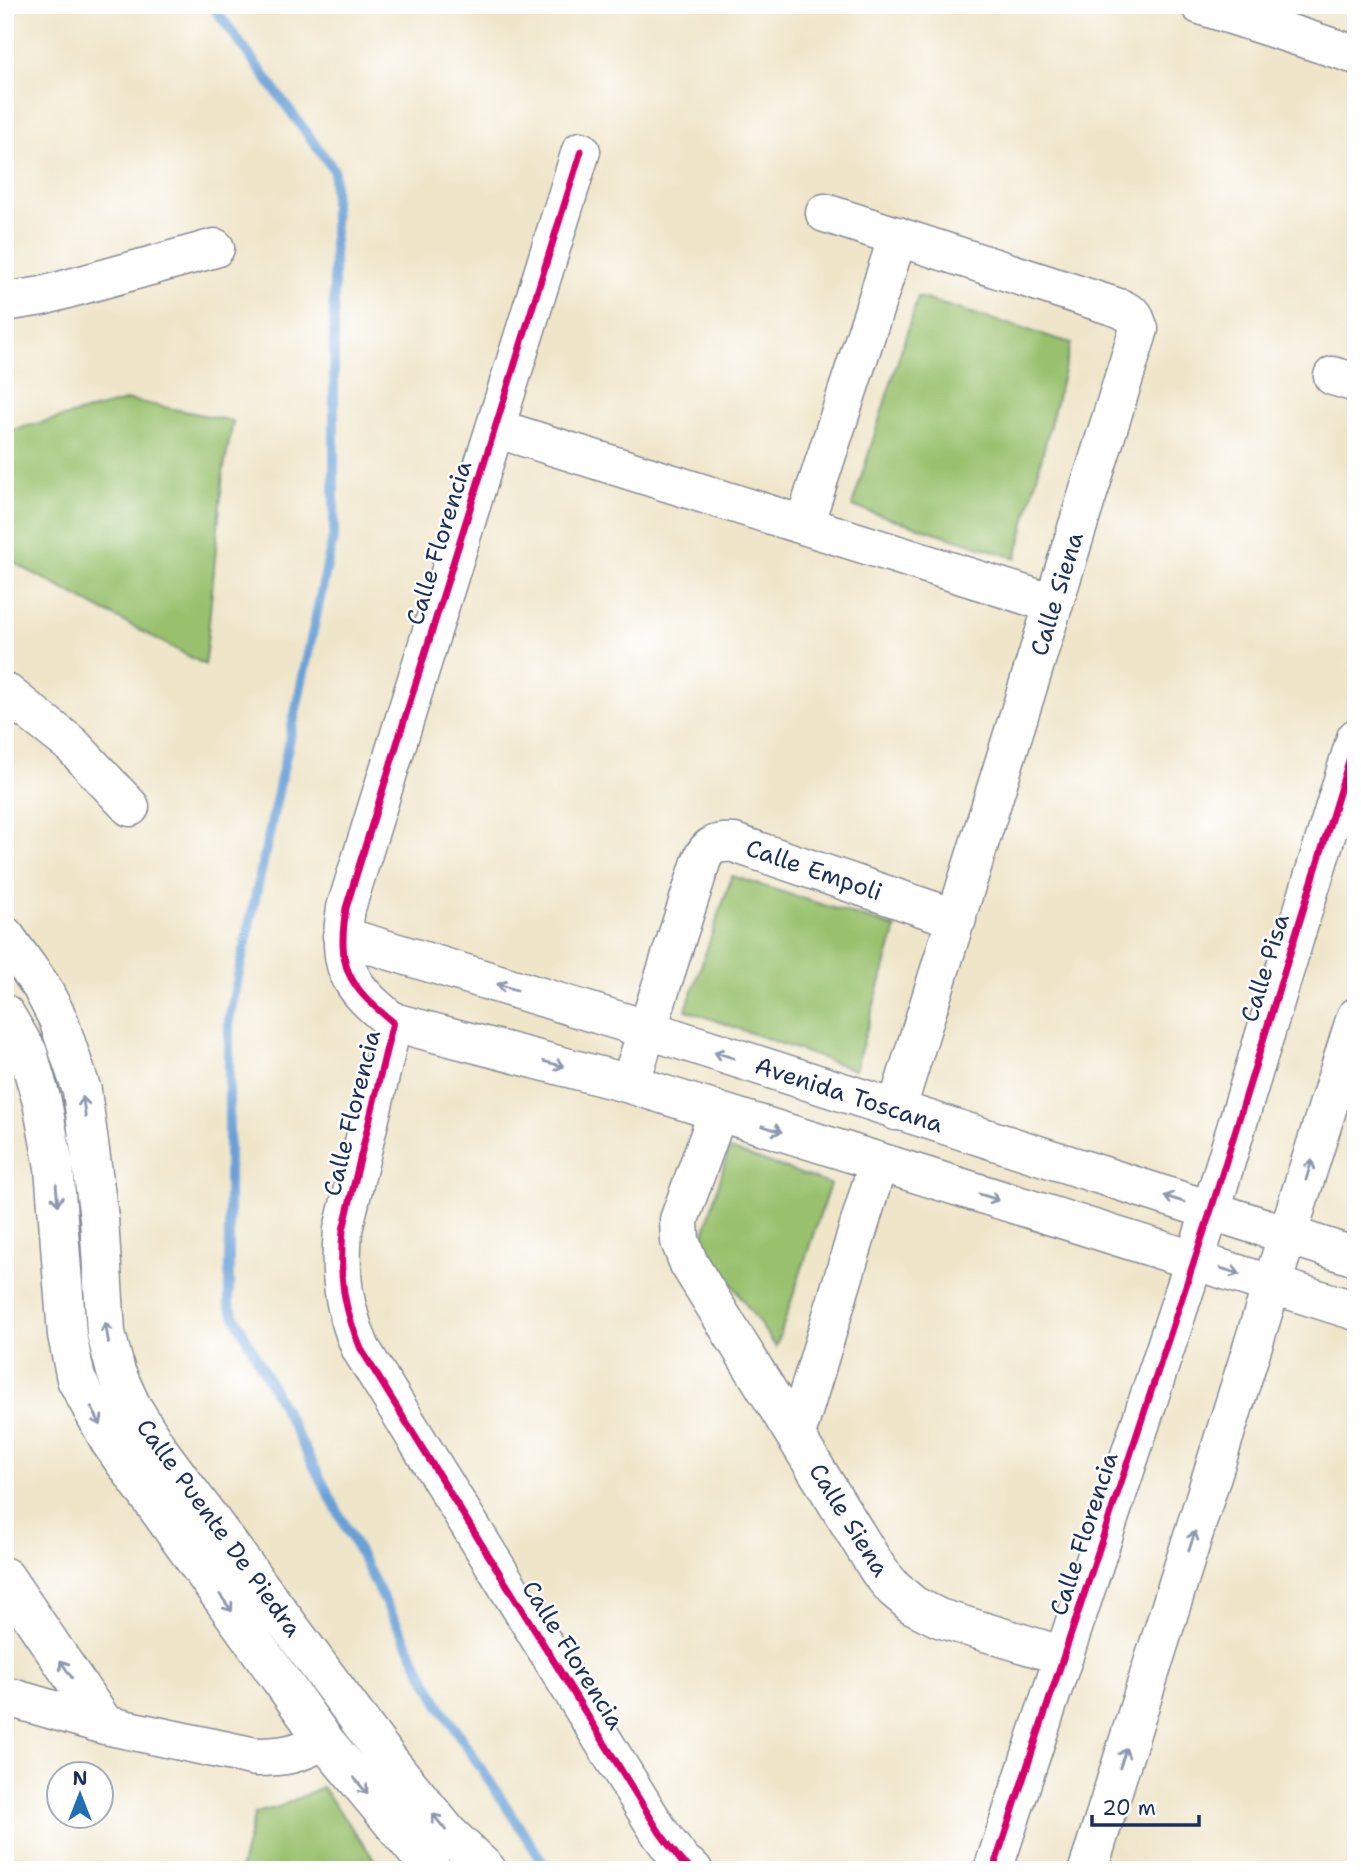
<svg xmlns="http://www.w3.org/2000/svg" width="1361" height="1875" font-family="'Shantell Sans',sans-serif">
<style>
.green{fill:#99c16d;stroke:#5a7866;stroke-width:2}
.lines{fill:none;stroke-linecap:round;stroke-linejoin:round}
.stream{stroke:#69a1d7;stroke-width:10}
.minor-casing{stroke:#858a94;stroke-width:41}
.minor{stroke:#fff;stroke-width:38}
.cycleway-casing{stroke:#fff;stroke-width:11}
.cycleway{stroke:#d6006c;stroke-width:7}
.oneway{stroke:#8d97ae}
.labels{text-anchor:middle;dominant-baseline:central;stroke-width:5;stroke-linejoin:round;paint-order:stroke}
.street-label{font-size:24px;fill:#1b2f5e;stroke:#fff}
</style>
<rect width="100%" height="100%" fill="#fff"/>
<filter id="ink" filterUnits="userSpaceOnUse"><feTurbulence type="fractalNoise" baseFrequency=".0143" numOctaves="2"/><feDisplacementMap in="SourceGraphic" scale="14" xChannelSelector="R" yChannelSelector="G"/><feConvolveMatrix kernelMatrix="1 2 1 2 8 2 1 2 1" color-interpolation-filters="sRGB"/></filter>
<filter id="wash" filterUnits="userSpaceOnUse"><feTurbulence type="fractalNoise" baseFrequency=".00686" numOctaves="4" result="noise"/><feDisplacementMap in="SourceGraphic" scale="28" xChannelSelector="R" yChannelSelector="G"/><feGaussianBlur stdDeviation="1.57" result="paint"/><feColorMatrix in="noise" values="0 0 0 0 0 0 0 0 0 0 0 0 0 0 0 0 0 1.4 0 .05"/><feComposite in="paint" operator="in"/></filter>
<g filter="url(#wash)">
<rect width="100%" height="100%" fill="#efe5c9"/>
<!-- green -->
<path class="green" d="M918,297L1071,343L1016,558L852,506Z
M129,400L233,421L223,473L205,665L5,558V432Z
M732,876L896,928L855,1070L686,1010Z
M729,1149L830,1184L776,1347L702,1241Z
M322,1787L382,1870H240L255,1813L279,1807Z"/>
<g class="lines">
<!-- stream -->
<path class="stream" d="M212,5L334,170V533L229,1019V1305L440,1706L548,1870"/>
</g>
</g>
<g filter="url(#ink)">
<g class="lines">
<!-- minor casing -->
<g class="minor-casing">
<path id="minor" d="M1200,5L1356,55
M581,151L346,908C337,967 347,985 393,1022L343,1230C339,1276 343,1307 361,1349L660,1833L681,1861L693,1870
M825,213L1122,309L1134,316L1139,329L896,1111
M5,302L42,296L215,248
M1333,376L1356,383
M495,428L1054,604
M804,525L898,236
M5,692L72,745L130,807
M5,936L41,986L58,1019L82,1091L99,1218L106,1333L116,1372L131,1405L158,1449L390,1762L448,1833L487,1870
M342,936L649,1030L1356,1257
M5,1014L28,1053L42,1102L54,1167L67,1335L76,1379L110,1442L324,1740L432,1870
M393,1022L630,1084L1356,1311
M630,1084L701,862C707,845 716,842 734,843L957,919
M718,1112L679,1220L680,1241L689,1264L879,1571L894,1589L913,1605L939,1618L1064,1656
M796,1435L878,1163
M5,1577L105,1725
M5,1696L105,1725L256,1757C284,1757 299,1754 324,1740
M993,1870L1211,1210L1356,738
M1088,1870L1356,1017"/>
</g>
<!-- minor -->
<use href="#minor" class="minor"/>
<!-- cycleway casing -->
<g class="cycleway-casing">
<path id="cycleway" d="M581,151L346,908C337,967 347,985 393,1022L343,1230C339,1276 343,1307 361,1349L660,1833L681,1861L693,1870
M993,1870L1211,1210L1356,738"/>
</g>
<!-- cycleway -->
<use href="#cycleway" class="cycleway"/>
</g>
<!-- one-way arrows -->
<defs><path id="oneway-shaft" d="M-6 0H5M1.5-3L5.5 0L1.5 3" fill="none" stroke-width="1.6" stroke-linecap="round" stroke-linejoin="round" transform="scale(1.75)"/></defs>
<g class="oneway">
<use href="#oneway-shaft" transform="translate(507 987) rotate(-163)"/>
<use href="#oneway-shaft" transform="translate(724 1055) rotate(-162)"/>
<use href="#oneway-shaft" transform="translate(554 1064) rotate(15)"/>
<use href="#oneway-shaft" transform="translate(84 1107) rotate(-98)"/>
<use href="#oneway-shaft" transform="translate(772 1129) rotate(18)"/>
<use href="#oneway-shaft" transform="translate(1309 1170) rotate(-73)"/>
<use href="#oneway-shaft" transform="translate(57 1195) rotate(85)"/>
<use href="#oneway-shaft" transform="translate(989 1197) rotate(17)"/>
<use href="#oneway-shaft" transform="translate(1174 1199) rotate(-163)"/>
<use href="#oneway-shaft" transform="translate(1230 1271) rotate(17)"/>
<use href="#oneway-shaft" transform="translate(107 1333) rotate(-99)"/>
<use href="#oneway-shaft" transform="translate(96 1416) rotate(62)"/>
<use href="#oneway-shaft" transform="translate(1192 1541) rotate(-72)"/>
<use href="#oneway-shaft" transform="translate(226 1603) rotate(54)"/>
<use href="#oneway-shaft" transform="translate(66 1669) rotate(-124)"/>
<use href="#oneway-shaft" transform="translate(1123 1758) rotate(-72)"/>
<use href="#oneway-shaft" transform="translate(361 1786) rotate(51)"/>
<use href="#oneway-shaft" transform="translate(439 1822) rotate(-129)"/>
</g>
</g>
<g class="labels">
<!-- street labels -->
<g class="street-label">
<text transform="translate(439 543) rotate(-73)">Calle Florencia</text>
<text transform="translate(1057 594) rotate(-73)">Calle Siena</text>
<text transform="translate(814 870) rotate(19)">Calle Empoli</text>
<text transform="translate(1265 968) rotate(-73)">Calle Pisa</text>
<text transform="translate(849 1095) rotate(18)">Avenida Toscana</text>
<text transform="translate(352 1113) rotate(-76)">Calle Florencia</text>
<text transform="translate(849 1520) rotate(58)">Calle Siena</text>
<text transform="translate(219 1528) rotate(54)">Calle Puente De Piedra</text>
<text transform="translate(1084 1534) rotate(-72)">Calle Florencia</text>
<text transform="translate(573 1655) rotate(58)">Calle Florencia</text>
</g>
</g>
<!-- margin -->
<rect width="1361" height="1875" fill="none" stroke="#fff" stroke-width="28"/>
<!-- north arrow -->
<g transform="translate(80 1795)"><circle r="33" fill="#ffffff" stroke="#a4acbf" stroke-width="2"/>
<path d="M0-5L12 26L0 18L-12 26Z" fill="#1f6fb2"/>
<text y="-10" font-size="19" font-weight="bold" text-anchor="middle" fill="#1b2f5e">N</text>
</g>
<!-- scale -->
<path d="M1092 1815v10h107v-10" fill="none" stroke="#1b2f5e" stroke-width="3.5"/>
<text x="1102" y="1815" font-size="21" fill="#1b2f5e" stroke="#ffffff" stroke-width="5" paint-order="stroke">20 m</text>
</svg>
